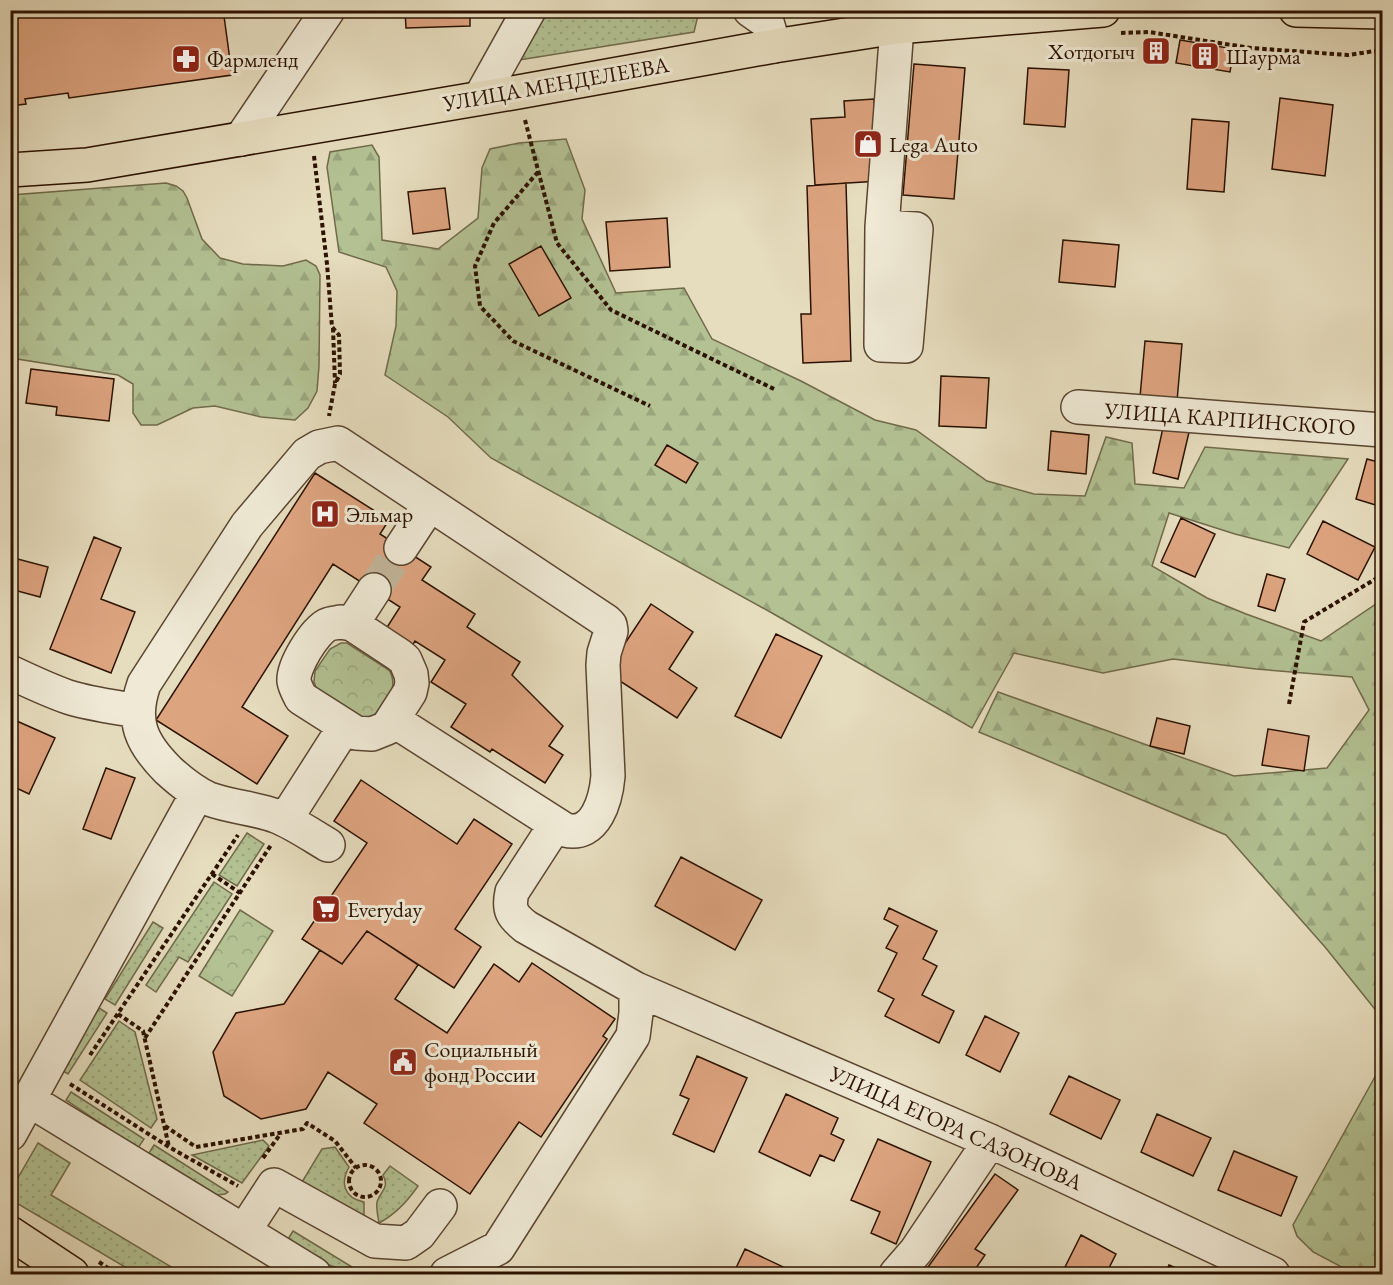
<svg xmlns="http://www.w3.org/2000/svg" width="1393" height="1285" font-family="'EB Garamond',serif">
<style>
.grass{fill:url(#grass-dots);stroke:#706a4a;stroke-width:1.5}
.forest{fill:url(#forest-firs);stroke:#706a4a;stroke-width:1.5}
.park{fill:url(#park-crowns);stroke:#706a4a;stroke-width:1.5}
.building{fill:#dda480;stroke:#2c1200;stroke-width:1.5}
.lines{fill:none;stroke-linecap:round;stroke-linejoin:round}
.minor-tunnel{stroke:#c1b498;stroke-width:33;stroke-dasharray:33 16;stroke-linecap:butt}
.minor-casing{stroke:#5a4530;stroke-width:36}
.major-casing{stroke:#2c1200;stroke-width:36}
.path{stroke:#2c1200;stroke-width:4;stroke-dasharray:4.5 3;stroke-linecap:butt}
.minor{stroke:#efe9d5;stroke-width:33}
.major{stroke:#e6ddbe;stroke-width:33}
.labels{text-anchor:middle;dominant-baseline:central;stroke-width:6;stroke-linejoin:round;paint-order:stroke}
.poi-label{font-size:22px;fill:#2c1200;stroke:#efe9d5;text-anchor:start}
.street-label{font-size:22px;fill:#2c1200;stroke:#efe9d5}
</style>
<defs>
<pattern id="grass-dots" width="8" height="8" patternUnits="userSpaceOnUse" patternTransform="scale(1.5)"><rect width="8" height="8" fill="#b3c193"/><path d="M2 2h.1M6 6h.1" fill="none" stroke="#9aa57d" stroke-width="1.8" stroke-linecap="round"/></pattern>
<pattern id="forest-firs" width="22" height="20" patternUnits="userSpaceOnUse" patternTransform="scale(1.5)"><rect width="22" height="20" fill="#b3c193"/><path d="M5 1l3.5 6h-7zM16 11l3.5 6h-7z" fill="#9aa57d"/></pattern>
<pattern id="park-crowns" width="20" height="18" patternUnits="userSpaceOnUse" patternTransform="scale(1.5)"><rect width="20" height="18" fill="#b3c193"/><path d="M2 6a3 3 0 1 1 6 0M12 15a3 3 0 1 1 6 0" fill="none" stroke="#9aa57d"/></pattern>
</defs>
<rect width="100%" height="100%" fill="#e6ddbe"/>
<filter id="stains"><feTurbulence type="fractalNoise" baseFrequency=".00333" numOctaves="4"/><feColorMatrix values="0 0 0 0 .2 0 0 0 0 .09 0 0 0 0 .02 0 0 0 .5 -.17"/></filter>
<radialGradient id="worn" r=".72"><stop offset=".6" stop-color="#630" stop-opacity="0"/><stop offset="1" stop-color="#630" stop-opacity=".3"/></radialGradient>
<!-- grass -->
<path class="grass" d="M536,11H699L694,32L507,62Z
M247,833L264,844L237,886L219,875Z
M214,882L232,894L188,962L179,957L156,992L146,985Z
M153,922L163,928L115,1005L105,999Z
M99,1008L107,1013L68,1074L60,1069Z
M119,1021L135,1032L157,1119L151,1128L80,1080Z
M71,1092L144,1139L138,1148L66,1100Z
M263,1140L269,1146L242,1183L192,1155Z
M38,1143L70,1163L51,1195L183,1274H137L13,1201L11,1197V1190Z
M154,1145L228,1192L225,1194L217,1195L149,1153Z
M335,1147L349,1167C340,1183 344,1198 364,1202V1222L299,1187L322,1149Z
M390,1166L418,1186C407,1202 396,1214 379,1223C378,1217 376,1208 377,1202C380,1191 390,1189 383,1175Z
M293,1231L357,1270C331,1273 309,1252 288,1239Z"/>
<!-- forest -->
<path class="forest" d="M566,139L585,190L582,219L616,293L684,288L712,339L801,381L875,420L916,430L987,481L1034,494L1085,496L1106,437L1132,443L1135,484L1184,488L1205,447L1348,459L1289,548L1235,534L1169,513L1152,566L1207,598L1246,614L1321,641L1382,600V1018L1325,947L1226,835L979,732L998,692L1234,776L1327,768L1369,710L1352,677L1256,669L1173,659L1103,673L1014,653L972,728L772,613L491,458L448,417L385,375L396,326L397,291L386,267L339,252L327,167L330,152L372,145L379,157L382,240L438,249L478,218L482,168L490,149L519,143Z
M166,183L176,186L183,191L187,198L202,239L220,258L243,264L283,266L306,260L316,266L320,275L319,366L317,391L308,408L295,420L261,417L215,406L193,408L157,425H141L133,413V384L118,375L11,358V195Z
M1382,1064V1274H1355L1313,1252L1297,1236L1293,1225Z"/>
<!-- park -->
<path class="park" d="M341,643H347L389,670C393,676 394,681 392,689L375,715L361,719L317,690L314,682L315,671L330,649Z
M240,910L273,931L232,996L199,976Z"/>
<!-- building -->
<path class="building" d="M10,10H261L224,16L232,75L69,98L68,93L25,99L26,104L10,106Z
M274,10H305L300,17Z
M405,10H470V26L406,28Z
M1180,40L1234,49L1230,72L1176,63Z
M1151,41L1165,42L1162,61L1148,60Z
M914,64L965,68L954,199L903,195Z
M1028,68L1069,70L1065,127L1024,124Z
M1280,98L1333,105L1325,176L1272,169Z
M874,99L880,181L815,185L811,119L845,117L844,101Z
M1380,106H1382V179L1378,178Z
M1192,119L1229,122L1224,192L1187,189Z
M846,183L851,361L803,363L801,314H811L807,186Z
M445,188L450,229L413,234L408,192Z
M667,218L670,267L610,271L606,222Z
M1063,240L1119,245L1115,287L1059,282Z
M541,246L571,298L539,316L509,264Z
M1145,341L1182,344L1177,401L1140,397Z
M31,369L114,379L109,421L56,415L57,407L26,403Z
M941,376L989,378L986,428L939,426Z
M1164,423L1190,428L1178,479L1153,473Z
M1051,431L1089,435L1086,474L1048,470Z
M667,445L698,463L686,483L655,465Z
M1367,459L1382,463V507L1356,499Z
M315,473L389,520L380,534L431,567L422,580L475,614L467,627L520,662L512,675L563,726L549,746L563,755L545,783L492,749L490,752L451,727L466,704L431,682L445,660L415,641L410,649L384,632L400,607L333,564L242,707L288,736L257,784L156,720Z
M1181,518L1215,534L1195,577L1161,562Z
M1323,521L1375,547L1358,580L1307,554Z
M94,537L121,548L101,599L135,612L111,673L50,649Z
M10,557L48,567L40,597L10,589Z
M1267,574L1285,579L1275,611L1258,606Z
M651,604L693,632L669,669L697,688L677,718L606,672Z
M776,634L822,656L781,738L735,716Z
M10,718L55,738L29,794L10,785Z
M1157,718L1190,726L1184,754L1150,746Z
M1268,729L1309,736L1304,771L1262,765Z
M106,768L135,778L111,839L83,829Z
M361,780L457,844L474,819L512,844L455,929L481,947L454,988L367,931L342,964L302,939L367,843L334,821Z
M681,857L762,900L735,950L655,906Z
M889,908L937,931L923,959L937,966L922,995L954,1011L939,1043L885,1016L894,999L878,991L897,953L886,948L898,926L884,919Z
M367,931L418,965L395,999L447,1033L494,964L519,982L532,963L615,1019L603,1036L607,1039L541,1137L519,1122L470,1194L364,1123L377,1104L328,1072L306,1109L261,1119L224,1096L213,1052L236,1013L284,1004L320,950L342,964Z
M985,1016L1019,1033L1000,1072L966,1055Z
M697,1056L747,1078L714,1152L673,1134L689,1099L680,1095Z
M1069,1076L1120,1100L1101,1139L1050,1114Z
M786,1094L838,1118L831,1134L844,1140L834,1161L820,1155L810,1176L759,1152Z
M1157,1114L1211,1138L1193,1176L1141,1152Z
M878,1139L931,1162L896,1244L871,1233L880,1212L851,1200Z
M1234,1151L1297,1177L1281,1216L1218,1190Z
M995,1174L1018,1190L975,1249L985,1255L976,1268L984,1274H923Z
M1081,1235L1116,1254L1108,1270L1117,1274H1065L1062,1273Z
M745,1249L796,1273L795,1274H745L735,1270Z
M1169,1265L1190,1274H1165Z"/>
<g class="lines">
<!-- minor-tunnel -->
<path class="minor-tunnel" d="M374,590L401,548"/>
<!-- minor casing -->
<g class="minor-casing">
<path id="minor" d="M750,10L767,22L774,46
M480,98L529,10
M241,139L328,10
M882,227L916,229L906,346L881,345L882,227L897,27L893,10
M1078,407L1382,430
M401,548L430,504
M341,622L352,624L399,655L405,660L411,674L412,683L410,692L387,728L372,734L356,733L301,698C298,692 295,687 294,681C293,666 314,632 327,625C331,623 336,623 341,622Z
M352,624L374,590
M10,672C29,681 48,690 68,697C90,704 115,707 138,711
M285,820L345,726
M328,845C311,835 294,823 276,816C254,808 231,807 209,799C193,792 181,782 168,770C141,743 131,721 144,684L247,525L307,454L319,447L338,443L606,621L610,625L611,631L604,653L603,665L608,776C606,799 596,838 565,830L393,720
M636,989L990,1141L1273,1274
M29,1100L314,1274
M10,1134L197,794
M244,1231L274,1185L375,1241L406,1243L419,1234L440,1206
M447,1274L498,1248L633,1036L636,1013V989L526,927C512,916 508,910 512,892L556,824
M896,1274L916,1251L990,1141"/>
</g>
<!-- major casing -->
<g class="major-casing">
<path id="major" d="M1296,10L1382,12
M10,170L87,165L518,92L774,46L897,27L1103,10
M10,1233L72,1274"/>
</g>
<!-- path -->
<path class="path" d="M1121,33L1149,32L1251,48L1348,55L1382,50
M525,120L557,243L611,310L774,389
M314,156L327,264L332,327L339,335L340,374L335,384L329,416
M538,172L494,223L475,266L480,306L513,341L650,406
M333,328L335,383
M1289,704L1304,622L1382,575
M212,874L240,893
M118,1014L143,1031L169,1147
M145,1038L271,845
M90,1055L238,835
M70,1084L169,1147L238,1186
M165,1126L196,1147L303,1129L307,1123L335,1141L356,1168
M263,1158L281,1133
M349 1181a16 16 0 1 1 32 0a16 16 0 1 1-32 0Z
M99,1262L117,1274"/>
<!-- minor -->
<use href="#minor" class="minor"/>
<!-- major -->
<use href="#major" class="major"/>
</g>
<!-- icons -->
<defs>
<g id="building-square" transform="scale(1.5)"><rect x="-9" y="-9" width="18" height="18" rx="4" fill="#8f2418" stroke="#efe9d5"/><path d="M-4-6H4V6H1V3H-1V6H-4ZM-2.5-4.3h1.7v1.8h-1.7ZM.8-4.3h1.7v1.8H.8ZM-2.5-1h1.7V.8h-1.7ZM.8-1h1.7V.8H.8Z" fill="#fff"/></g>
<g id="pharmacy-square" transform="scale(1.5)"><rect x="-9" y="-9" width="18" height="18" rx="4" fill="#8f2418" stroke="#efe9d5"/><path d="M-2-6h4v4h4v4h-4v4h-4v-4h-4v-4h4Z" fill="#fff"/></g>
<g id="shop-square" transform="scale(1.5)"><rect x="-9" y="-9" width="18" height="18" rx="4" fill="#8f2418" stroke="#efe9d5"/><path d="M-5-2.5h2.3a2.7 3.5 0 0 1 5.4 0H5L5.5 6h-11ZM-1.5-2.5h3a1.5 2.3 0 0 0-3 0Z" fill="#fff"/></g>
<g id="hospital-square" transform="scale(1.5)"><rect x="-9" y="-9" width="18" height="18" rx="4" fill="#8f2418" stroke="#efe9d5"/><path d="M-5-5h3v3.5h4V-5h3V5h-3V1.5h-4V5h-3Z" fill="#fff"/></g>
<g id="supermarket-square" transform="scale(1.5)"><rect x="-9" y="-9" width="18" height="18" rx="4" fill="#8f2418" stroke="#efe9d5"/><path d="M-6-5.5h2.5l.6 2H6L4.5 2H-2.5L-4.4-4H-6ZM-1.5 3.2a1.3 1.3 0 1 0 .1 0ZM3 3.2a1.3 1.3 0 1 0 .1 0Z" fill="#fff"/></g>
<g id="civic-square" transform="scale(1.5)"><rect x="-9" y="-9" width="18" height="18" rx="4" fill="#8f2418" stroke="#efe9d5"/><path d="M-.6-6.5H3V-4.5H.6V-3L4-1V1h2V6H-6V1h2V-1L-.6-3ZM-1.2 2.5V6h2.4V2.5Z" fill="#fff"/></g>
</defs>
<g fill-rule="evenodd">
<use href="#building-square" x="1156" y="51"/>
<use href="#building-square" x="1205" y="56"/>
<use href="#pharmacy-square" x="186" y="59"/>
<use href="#shop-square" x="868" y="144"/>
<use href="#hospital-square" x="325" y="514"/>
<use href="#supermarket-square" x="326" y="909"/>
<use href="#civic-square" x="403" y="1062"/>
</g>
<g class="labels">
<!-- poi labels -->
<g class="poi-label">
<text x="1135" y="51" text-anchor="end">Хотдогыч</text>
<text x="1226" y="56">Шаурма</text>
<text x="207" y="59">Фармленд</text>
<text x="889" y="144">Lega Auto</text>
<text x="346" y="514">Эльмар</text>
<text x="347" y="909">Everyday</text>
<text x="424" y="1049">Социальный<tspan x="424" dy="25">фонд России</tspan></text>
</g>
<!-- street labels -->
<g class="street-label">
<text transform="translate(556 84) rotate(-10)">УЛИЦА МЕНДЕЛЕЕВА</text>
<text transform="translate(1230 419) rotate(4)">УЛИЦА КАРПИНСКОГО</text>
<text transform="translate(956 1128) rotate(24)">УЛИЦА ЕГОРА САЗОНОВА</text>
</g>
</g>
<!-- margin -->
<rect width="1393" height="1285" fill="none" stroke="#e6ddbe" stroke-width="36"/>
<rect x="12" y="12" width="1369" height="1261" fill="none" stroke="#2c1200" stroke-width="3"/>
<rect x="18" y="18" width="1357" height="1249" fill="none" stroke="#2c1200" stroke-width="1.5"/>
<rect width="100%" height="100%" filter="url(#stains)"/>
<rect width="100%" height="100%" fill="url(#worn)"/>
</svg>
